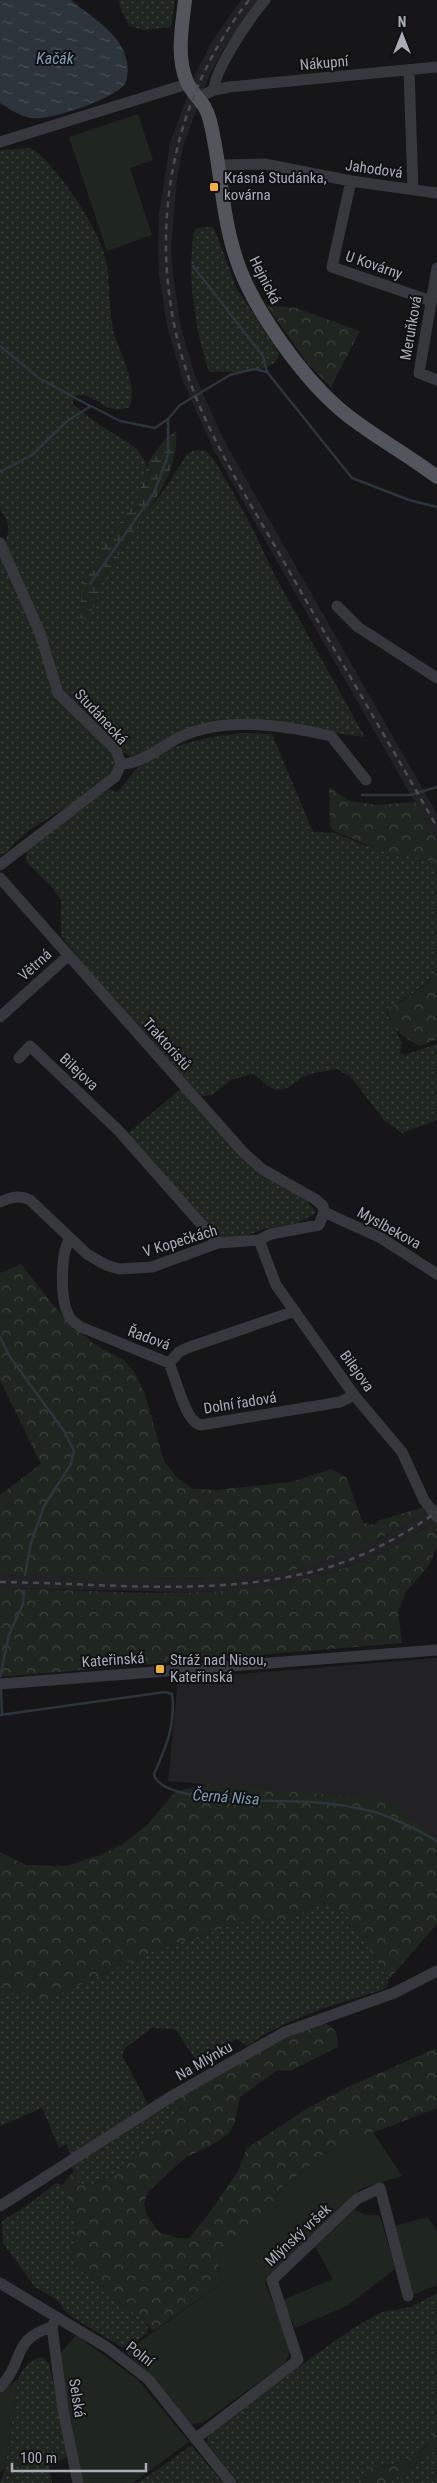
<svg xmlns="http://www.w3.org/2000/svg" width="437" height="2483" font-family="'Roboto Condensed',sans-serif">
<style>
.built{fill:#222225}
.grass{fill:url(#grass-dots)}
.forest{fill:url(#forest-crowns)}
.wetland{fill:url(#wetland-marsh)}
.garden{fill:#1e261f}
.water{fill:url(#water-ripples)}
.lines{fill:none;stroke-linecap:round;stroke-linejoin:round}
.stream{stroke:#2c353c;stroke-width:2.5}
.minor{stroke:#37383d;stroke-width:11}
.major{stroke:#53555c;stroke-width:14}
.rail{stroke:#4a4c52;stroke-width:2.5;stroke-dasharray:6 5;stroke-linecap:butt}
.poi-dot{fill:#f2b134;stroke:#111113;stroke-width:2}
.labels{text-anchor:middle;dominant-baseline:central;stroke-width:4;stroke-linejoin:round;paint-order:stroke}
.street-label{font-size:15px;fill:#a8adb8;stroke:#111113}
.poi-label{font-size:15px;fill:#a8adb8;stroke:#111113;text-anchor:start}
.water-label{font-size:16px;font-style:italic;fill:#7f9bb3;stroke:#111113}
</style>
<defs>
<pattern id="grass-dots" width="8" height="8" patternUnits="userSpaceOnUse" patternTransform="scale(1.25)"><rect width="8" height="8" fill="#1e261f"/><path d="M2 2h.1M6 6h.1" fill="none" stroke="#3c433d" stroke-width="1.8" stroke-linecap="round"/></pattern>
<pattern id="forest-crowns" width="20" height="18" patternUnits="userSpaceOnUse" patternTransform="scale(1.25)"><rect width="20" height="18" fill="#1e261f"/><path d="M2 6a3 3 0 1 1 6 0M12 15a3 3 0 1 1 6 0" fill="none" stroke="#3c433d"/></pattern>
<pattern id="wetland-marsh" width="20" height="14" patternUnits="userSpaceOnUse" patternTransform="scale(1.25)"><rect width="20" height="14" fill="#1e261f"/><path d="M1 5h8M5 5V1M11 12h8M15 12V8" fill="none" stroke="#3c433d"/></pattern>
<pattern id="water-ripples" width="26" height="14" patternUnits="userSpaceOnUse" patternTransform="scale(1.25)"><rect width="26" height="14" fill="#2c353c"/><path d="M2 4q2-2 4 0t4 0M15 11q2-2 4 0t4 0" fill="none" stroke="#485056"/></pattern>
</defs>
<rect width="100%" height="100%" fill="#161618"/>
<!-- built -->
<path class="built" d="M241,0H258L225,47L209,76L183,147L177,179L171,249L173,274L180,323L195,376L225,442L437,814V841L213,449L183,381L167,326L159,275L158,249L159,214L170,143L197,70L213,40Z
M437,1503V1520L406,1540L368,1559L304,1581L243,1590L192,1592L0,1588V1575L192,1579L241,1577L301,1568L322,1562L382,1538Z
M437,1658V1837L382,1799L168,1781L178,1679Z"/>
<!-- grass -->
<path class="grass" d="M119,0H175L171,27L144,30L129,26L120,7Z
M30,148C55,161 101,232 106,260C111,284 108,309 114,333C121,356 137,382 130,407C102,418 96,388 73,397V404L91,419L136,448L146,462L148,487L88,574L82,597L100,588L137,525L165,489L187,454L195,450L206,451L214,460L230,487L253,529L275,576L365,737L327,732L212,725L134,758L123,752L73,702L61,687L52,652L5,543C11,527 9,523 0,509V150Z
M202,227H213L215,230L237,289L279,353L276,362C255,376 233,371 209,372C194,325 187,278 194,230Z
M0,557H2L43,650L54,689L102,740L116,758L115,772C101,782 88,794 74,803C51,817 24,830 8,851L0,855Z
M245,733L272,734L313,832L335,833L361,844L432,861L437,878V969C425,989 405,998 385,1010L402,1043L400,1053L405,1055L437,1044V1120L402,1133L384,1120L350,1076L336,1069C326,1072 314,1072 305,1076C295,1081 287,1093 274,1089C265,1086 260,1077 252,1074L231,1080L212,1095L201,1096L93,976L61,936V900L52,887L26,862L27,849L109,789L117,792C126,785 130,774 140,766C168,744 210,736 245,733Z
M184,1086L263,1172L304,1195L316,1213L295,1225L267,1228L240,1238H220L126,1135Z
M327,1903L346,1914L389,1979L387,1987L382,1990C336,2004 286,2018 247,2046L237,2039L196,2060L175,2029L152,2028L125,2048L122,2055L148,2104L70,2156L67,2144L59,2148L42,2108L0,2126V1993H25L44,2001L149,1953L250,1919L286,1920L301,1914L311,1906Z
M179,2096L177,2111L166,2129L108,2178L92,2186L82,2184L71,2166Z
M56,2183L62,2185L77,2227L71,2257L78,2268L92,2280L106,2287L116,2300L145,2321L148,2327L147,2333L132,2345L122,2347L80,2322L66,2312L56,2299L35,2287L3,2243L2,2221L29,2204Z
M437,2293V2421L429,2443L415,2456L406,2461L376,2468H367L357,2483H239L207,2443L209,2430L355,2327L382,2312L411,2307Z
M42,2357L49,2363L68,2456L49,2467L52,2483H0L5,2469L18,2379C22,2369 31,2359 42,2357Z
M192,2446L223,2483H138L189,2447Z
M437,2449V2483H388Z"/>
<!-- forest -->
<path class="forest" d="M266,305L296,308L360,331L331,387L308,364Z
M329,787L350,801L377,805L415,802L437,841V878L432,861L384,852L334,831L330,826Z
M437,970V1039L420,1046C407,1040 389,1028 388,1012L385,1010C405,999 425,990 437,970Z
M21,1264L62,1316L94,1344L124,1360L134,1372L145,1394L164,1461L178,1479L193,1489L216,1490L291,1482L331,1469L346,1477L363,1523L374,1525L380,1520L424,1507V1512C392,1533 359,1551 322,1562C268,1580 208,1579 152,1578C101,1578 51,1576 0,1575V1495L41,1464L0,1380V1273Z
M437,1520V1546L430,1564L406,1592L398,1612L402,1643L0,1677V1588C153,1591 304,1615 437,1520Z
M206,1784L383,1799L437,1837V1924L389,1979L346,1914L327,1903L311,1906L301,1914L286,1920L250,1919L149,1953L44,2001L25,1993H0V1852L26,1865L67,1866L103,1854L126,1842L147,1825L175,1792Z
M325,2023C336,2029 338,2034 338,2047L290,2071L278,2070L240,2097L234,2125L229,2134L208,2147L186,2157L148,2192L144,2203L147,2215L159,2232L177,2238H189L207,2216L238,2171L247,2148L308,2108L350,2086L437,2048V2108L329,2150L283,2187L269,2206L227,2245L219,2263L218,2276L222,2283L153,2331L145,2321L116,2300L106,2287L92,2280L78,2268L71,2256L77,2227L62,2185L74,2171L82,2184L92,2186L108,2178L166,2129L177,2111L179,2096L286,2034Z
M435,2421H437V2449L388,2483H357L367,2468C386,2468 416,2461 428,2444C432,2438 431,2428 435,2421Z"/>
<!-- wetland -->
<path class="wetland" d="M176,431C180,479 142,514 120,553C108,574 98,597 88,619L78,618L84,583L102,548L138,497L149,461L164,440Z"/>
<!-- garden -->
<path class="garden" d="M138,114L153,160L130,168L152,235L107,251L69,137Z
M373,2132L402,2176L362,2188L268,2276L265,2283L289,2341V2355L284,2364L202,2423L191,2424L155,2379L125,2352L222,2283L218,2276L219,2263L226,2245L269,2206L283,2187L329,2150Z
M356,2210L365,2215H378L381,2219L395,2269L347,2306L295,2328L283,2300L333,2279L315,2247L353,2211Z
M428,2217L437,2231V2285L413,2295L394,2226Z
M76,2335L138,2380L189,2442L133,2483H83L58,2356Z
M18,2379L5,2469L0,2472V2392Z"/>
<!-- water -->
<path class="water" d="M0,0H71C87,14 112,28 122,48C127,57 131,75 124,85C113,99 50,121 31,118C20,116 9,109 0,103Z"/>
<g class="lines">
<!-- stream -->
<path class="stream" d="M193,266L263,356L267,372L352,478L409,500L437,507
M0,346L39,378L90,406
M0,472L32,455L67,421L91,406L120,421L155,428L168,419L180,405L230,375L254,369L267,372
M90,584L154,493L168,455V419
M362,795H410L437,787
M0,1337L10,1357L64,1431L74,1451L71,1464L44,1506L31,1543L25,1575
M0,1677L9,1635L23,1604L24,1591
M1,1690L2,1715
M0,1715L165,1692L172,1694C176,1725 166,1747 154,1774C159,1805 283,1800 310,1802C330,1803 355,1807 375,1812C396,1819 418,1830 437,1841"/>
<!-- minor -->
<path class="minor" d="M409,70L413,189
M214,90C214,70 251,16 265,0
M199,97L214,90L229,87L437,67
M0,142L187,84
M217,165L265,164L351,181L437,193
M351,181L332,267L431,301
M437,268L419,373L437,380
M0,543L40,633L58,693L116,750L121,764L115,777L0,865
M337,606L358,627L437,678
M121,764C143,764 161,746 180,737C227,716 283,725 331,736L366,780
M0,878L243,1152L262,1169L315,1199L323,1206L324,1212
M0,1017L68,956
M19,1058L30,1046L119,1131L218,1243
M0,1202C12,1197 18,1195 30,1200L87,1254L106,1265L119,1269L152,1267L218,1243L259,1240L271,1234L319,1225L324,1212
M324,1212L381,1238L437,1274
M70,1238C60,1254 60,1300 69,1316C71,1321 77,1324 81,1327L169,1363
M259,1240L276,1285L354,1395L402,1452L424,1500L437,1517
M169,1363C176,1378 185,1422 201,1425L340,1402L354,1395
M169,1363L179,1352L187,1348L295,1311
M0,1684L437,1650
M0,2206L172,2096L285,2032L394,1993L437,1971
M0,2283L108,2348L148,2379L231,2483
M56,2318L52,2327L63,2410L78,2483
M0,2387C26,2360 10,2340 52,2327
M195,2439L298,2360L272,2280L357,2199L380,2188L408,2296"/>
<!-- major -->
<path class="major" d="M185,0C182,27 176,57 187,82C193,96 206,102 210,121C221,165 221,211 235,255C250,306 305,382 347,415C375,437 408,455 437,477"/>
<!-- rail -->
<path class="rail" d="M249,0C158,116 142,273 200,407C224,463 258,516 288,569C337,655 388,741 437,827
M0,1582C106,1583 219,1598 322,1569C363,1558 402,1536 437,1512"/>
</g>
<!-- markers -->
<g class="poi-dot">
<rect x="209" y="182" width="10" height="10" rx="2.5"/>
<rect x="155" y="1664" width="10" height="10" rx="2.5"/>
</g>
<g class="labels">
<!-- street labels -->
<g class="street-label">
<text transform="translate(324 63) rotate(-5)">Nákupní</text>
<text transform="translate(374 169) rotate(8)">Jahodová</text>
<text transform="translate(374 265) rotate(19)">U Kovárny</text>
<text transform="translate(265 280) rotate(63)">Hejnická</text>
<text transform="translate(411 328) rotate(-80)">Meruňková</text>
<text transform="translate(101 717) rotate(47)">Studánecká</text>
<text transform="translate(35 965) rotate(-42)">Větrná</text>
<text transform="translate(167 1044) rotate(48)">Traktoristů</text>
<text transform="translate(79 1072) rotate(43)">Bilejova</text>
<text transform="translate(389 1228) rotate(29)">Myslbekova</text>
<text transform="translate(180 1241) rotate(-17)">V Kopečkách</text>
<text transform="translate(149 1338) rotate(20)">Řadová</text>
<text transform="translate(357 1371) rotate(54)">Bilejova</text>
<text transform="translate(240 1403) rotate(-9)">Dolní řadová</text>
<text transform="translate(113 1660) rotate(-4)">Kateřinská</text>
<text transform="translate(204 2061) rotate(-30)">Na Mlýnku</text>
<text transform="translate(298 2235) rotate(-43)">Mlýnský vršek</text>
<text transform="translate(140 2354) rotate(38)">Polní</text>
<text transform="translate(77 2398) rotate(81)">Selská</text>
</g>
<!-- poi labels -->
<g class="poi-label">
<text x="224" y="178">Krásná Studánka,<tspan x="224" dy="17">kovárna</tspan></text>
<text x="170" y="1660">Stráž nad Nisou,<tspan x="170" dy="17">Kateřinská</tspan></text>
</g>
<!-- water labels -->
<g class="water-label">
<text x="55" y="58">Kačák</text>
<text transform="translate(226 1797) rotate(4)">Černá Nisa</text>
</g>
</g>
<!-- north arrow -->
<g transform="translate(402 35)" stroke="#111113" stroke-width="4" paint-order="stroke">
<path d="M0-4L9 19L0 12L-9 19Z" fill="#a8adb8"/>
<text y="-8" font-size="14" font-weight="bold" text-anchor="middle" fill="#a8adb8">N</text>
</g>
<!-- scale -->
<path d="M12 2463v8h134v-8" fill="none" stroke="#a8adb8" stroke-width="2.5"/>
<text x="20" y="2463" font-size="15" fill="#a8adb8" stroke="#111113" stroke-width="4" paint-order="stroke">100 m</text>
</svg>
